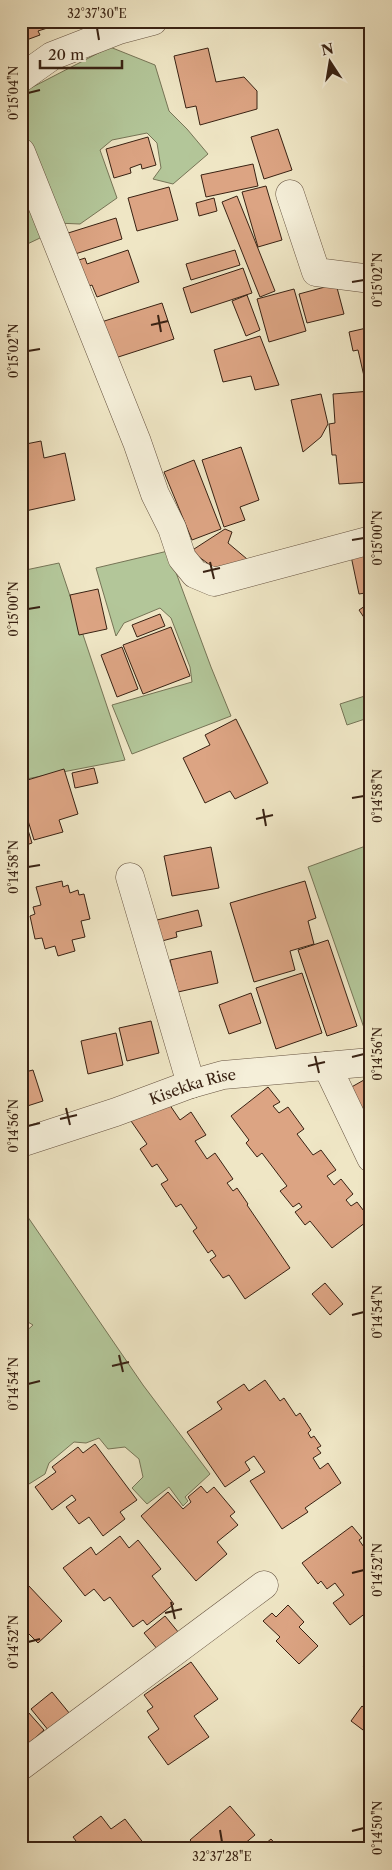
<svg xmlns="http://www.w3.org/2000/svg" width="392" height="1870" font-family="'Libre Caslon Text',serif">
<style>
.green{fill:#b3c699;stroke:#767456}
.building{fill:#dca483;stroke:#392213}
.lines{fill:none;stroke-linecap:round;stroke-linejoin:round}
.minor-casing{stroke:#665340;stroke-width:29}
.minor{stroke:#f5efd9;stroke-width:28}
.ticks{fill:none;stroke:#392213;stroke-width:2}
.labels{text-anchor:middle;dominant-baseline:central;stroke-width:4;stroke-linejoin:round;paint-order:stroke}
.street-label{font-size:15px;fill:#392213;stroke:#f5efd9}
.neatline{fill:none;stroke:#392213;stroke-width:2}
.ticks-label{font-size:12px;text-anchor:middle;fill:#392213}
</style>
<rect width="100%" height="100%" fill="#efe6c5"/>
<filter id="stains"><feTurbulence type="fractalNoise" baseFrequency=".004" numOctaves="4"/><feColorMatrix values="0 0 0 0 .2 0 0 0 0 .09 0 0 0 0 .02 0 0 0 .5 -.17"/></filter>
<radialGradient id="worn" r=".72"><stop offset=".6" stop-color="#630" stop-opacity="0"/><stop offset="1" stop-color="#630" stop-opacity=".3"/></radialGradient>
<!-- green -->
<path class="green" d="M110,47L155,65L169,111L187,129L208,154L173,184L153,179L161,168L157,143L147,133L112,140L100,150L117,198L80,224L56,223L40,238L21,247V93Z
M168,551L211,667L231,716L132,754L112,705L192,682L190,667L171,618L160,608L124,623L116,636L96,568Z
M59,563L125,760L21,780V571Z
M371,694V717L347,725L340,704Z
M371,844V1048L308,867Z
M21,1207L143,1385L210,1474L185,1497L188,1501L183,1506L169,1487L147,1504L132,1488L143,1477L139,1459L125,1447L108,1449L99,1438L86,1443L74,1442L49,1463L45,1474L21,1489V1336L33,1325L21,1318Z"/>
<!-- building -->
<path class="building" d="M21,21H59L60,24L38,31L40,35L21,42Z
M208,48L216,82L244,77L257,91V109L200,125L196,106L186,108L174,56Z
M278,129L292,170L264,179L251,137Z
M148,137L156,165L142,169L141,164L130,168L131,173L114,178L106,149Z
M253,164L258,186L206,197L201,175Z
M266,186L282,240L258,247L242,192Z
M169,187L178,220L137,231L128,198Z
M237,196L275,291L260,297L222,202Z
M214,198L217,211L199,216L196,203Z
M116,218L122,239L72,255L65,234Z
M128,250L139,282L97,297L92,285L79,290L70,263L85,258L87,264Z
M235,250L240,265L191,280L186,264Z
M243,268L252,293L191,313L183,288Z
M336,284L344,314L307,323L299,294Z
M294,289L306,331L269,342L257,299Z
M247,295L260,330L246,336L232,301Z
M162,303L174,339L109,360L98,323Z
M371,327V383L366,385L358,350L353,351L349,332Z
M260,336L279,385L255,390L251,376L223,382L214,350Z
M371,391V482L339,484L336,455H332L329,424L335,423L333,394Z
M321,394L328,424L321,437L303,452L291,400Z
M41,441L44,458L65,453L75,500L21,512V445Z
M241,447L259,500L240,507L245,520L224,527L202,460Z
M194,460L221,529L192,540L164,472Z
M225,529L232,532L228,543L247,559L218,571L191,551Z
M371,553V592L359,594L351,556Z
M98,589L107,629L79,635L70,595Z
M371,602V628L359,610Z
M160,614L165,626L137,637L132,625Z
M171,627L190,676L143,694L123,645Z
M122,647L138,689L117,697L101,655Z
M236,719L268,783L235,799L230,791L205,803L183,758L210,745L205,735Z
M94,768L98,783L75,788L72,773Z
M64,769L78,814L59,820L63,832L34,840L21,798V782Z
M21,807L32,843L21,847Z
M211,847L219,888L172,896L164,856Z
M62,881L63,887L68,885L70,893L78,890L79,895L84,894L90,919L81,921L85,937L72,940L75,951L58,956L55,946L45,949L42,938L35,939L30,916L35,914L33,907L41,905L36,887Z
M305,881L316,918L308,921L314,944L290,951L295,970L254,982L230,903Z
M198,910L202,926L176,932L177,937L162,941L157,920Z
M328,940L357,1026L327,1036L298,950Z
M211,951L218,983L178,992L170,960Z
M302,973L322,1033L276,1049L256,988Z
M251,993L261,1023L229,1034L219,1005Z
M151,1021L159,1053L127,1061L119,1028Z
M116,1033L123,1065L88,1074L81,1041Z
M33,1070L43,1101L21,1108V1073Z
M371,1076V1129L348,1089Z
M268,1087L280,1102L273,1106L279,1113L288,1107L304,1129L297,1134L313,1155L321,1150L336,1170L327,1176L334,1185L341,1179L353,1194L346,1200L351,1206L357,1202L370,1219L332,1248L310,1221L305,1225L295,1212L302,1207L299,1203L293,1207L280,1191L287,1186L262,1153L257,1157L246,1143L249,1140L231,1116Z
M165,1098L180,1120L191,1112L206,1135L195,1141L207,1159L215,1153L233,1179L227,1183L233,1191L237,1188L248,1204L247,1205L290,1268L245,1299L229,1275L223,1278L210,1260L216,1256L212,1250L208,1253L193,1231L197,1228L181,1204L176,1207L161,1184L168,1180L157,1164L152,1167L140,1149L147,1144L131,1121Z
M325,1283L343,1304L330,1315L312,1294Z
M265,1380L280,1401L284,1398L296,1416L300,1413L311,1430L308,1433L311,1438L314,1436L321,1446L317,1448L321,1453L313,1458L320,1469L328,1463L341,1483L305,1508L308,1512L282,1529L250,1481L265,1472L254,1456L245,1462L250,1470L225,1487L187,1432L222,1409L217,1402L244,1384L249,1391Z
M371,1443V1467L365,1458L370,1454L365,1447Z
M95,1444L137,1500L120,1512L125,1519L103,1536L89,1517L79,1524L66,1507L76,1500L72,1495L52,1510L35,1487L56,1472L52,1467L78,1447L83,1453Z
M201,1486L207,1493L214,1487L235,1512L230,1516L238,1525L217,1542L227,1554L196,1581L141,1516L168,1492L183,1509L191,1502L188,1497Z
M352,1526L362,1538L359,1540L366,1550L369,1548L371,1550V1581L367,1584L371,1589V1609L350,1625L333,1603L344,1595L335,1583L327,1589L321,1581L318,1584L302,1563Z
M120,1536L129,1548L138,1540L161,1569L152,1576L174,1604L147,1625L143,1620L133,1627L110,1597L104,1601L94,1589L85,1596L63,1568L91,1547L96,1555Z
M27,1584L62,1621L38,1643L28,1633L21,1639V1590Z
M288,1605L304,1622L299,1627L318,1646L299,1664L276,1641L280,1637L263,1621L272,1613L276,1617Z
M165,1616L179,1633L158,1650L144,1633Z
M21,1642L28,1650L21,1656Z
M371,1660V1675L363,1666Z
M191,1662L218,1699L194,1716L209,1737L168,1765L148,1737L159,1729L147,1711L153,1707L144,1695Z
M52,1692L70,1714L49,1731L31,1709Z
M362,1706L371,1713V1720L363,1730L351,1721Z
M28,1712L44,1730L24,1748L21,1745V1719Z
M230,1806L255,1835L238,1849H198L190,1840Z
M101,1816L111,1829L125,1819L148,1849H82L73,1837Z
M271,1839L280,1849H259Z"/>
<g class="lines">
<!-- minor casing -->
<g class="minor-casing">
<g id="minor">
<path d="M21,78L52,56L119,30L153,21"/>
<path d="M21,152L137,442L155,494L172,528L182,558L195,574L214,582L371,540"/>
<path d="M290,194L316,272L371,279"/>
<path d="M130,877L191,1084"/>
<path d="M327,1066L371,1158"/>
<path id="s1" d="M21,1143L116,1112L191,1084L223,1075L371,1062"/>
<path d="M21,1766L264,1585"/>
</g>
</g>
<!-- minor -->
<use href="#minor" class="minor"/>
</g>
<!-- ticks -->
<path class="ticks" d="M97,28L99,40M28,93L40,90M352,282L364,280M158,315L161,332M151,325L168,321M28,351L40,349M352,540L364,538M210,562L214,579M203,572L220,568M28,609L40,607M352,798L364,796M263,809L266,826M256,819L273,815M28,867L40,865M315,1056L319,1073M352,1057L364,1054M308,1066L325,1062M66,1108L70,1125M60,1119L77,1115M28,1126L40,1123M352,1315L364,1312M119,1355L123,1372M112,1366L129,1362M28,1384L40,1381M352,1573L364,1570M171,1602L175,1619M165,1613L182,1609M28,1642L40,1639M220,1830L222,1842M352,1831L364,1828"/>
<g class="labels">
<!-- street labels -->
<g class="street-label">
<text stroke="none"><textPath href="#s1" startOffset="181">Kisekka Rise</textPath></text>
</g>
</g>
<!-- margin -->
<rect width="392" height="1870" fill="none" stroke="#efe6c5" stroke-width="55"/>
<!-- north arrow -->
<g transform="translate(330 62) rotate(348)" stroke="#f5efd9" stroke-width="4" paint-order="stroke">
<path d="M0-4L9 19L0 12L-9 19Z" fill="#392213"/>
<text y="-8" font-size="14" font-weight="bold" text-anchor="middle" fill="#392213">N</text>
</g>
<!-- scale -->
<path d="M40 60v8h82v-8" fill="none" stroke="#392213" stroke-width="2.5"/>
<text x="48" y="60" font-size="15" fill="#392213" stroke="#f5efd9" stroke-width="4" paint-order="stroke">20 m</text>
<rect x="28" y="28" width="336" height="1814" class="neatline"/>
<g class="ticks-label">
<text x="97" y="18">32°37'30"E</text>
<text transform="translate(14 93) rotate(-90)" y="4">0°15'04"N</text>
<text transform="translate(378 280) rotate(-90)" y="4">0°15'02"N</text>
<text transform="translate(14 351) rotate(-90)" y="4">0°15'02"N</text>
<text transform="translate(378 538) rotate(-90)" y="4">0°15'00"N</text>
<text transform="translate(14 609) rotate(-90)" y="4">0°15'00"N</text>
<text transform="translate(378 796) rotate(-90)" y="4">0°14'58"N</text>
<text transform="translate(14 867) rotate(-90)" y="4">0°14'58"N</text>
<text transform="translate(378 1054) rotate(-90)" y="4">0°14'56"N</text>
<text transform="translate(14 1126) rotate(-90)" y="4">0°14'56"N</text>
<text transform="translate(378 1312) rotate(-90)" y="4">0°14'54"N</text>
<text transform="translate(14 1384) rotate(-90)" y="4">0°14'54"N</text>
<text transform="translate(378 1570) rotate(-90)" y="4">0°14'52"N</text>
<text transform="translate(14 1642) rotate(-90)" y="4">0°14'52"N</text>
<text transform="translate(378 1828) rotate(-90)" y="4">0°14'50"N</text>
<text x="222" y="1861">32°37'28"E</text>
</g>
<rect width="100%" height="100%" filter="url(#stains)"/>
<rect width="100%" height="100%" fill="url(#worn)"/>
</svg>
